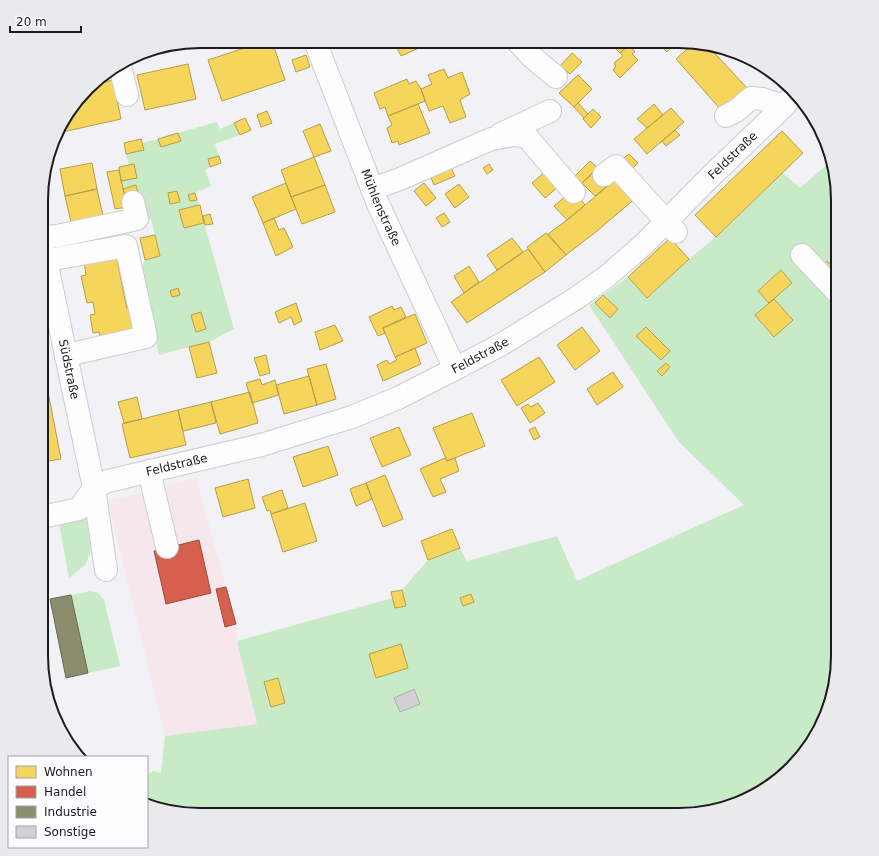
<svg xmlns="http://www.w3.org/2000/svg" width="879" height="856" font-family="'DejaVu Sans',sans-serif">
<style>
.commercial{fill:#f5e7ec}
.green{fill:#c8eac7}
.homes{fill:#f6d55c;stroke:#b59e4a}
.shops{fill:#d6604d;stroke:#9e4c40}
.industry{fill:#8c8c6e;stroke:#6a6a57}
.building{fill:#d1d0d4;stroke:#adacb0}
.lines{fill:none;stroke-linecap:round;stroke-linejoin:round}
.minor-casing{stroke:#ccccd0;stroke-width:24}
.minor{stroke:#fdfdfe;stroke-width:22}
.labels{text-anchor:middle;dominant-baseline:central;stroke-width:4;stroke-linejoin:round;paint-order:stroke}
.street-label{font-size:12px;fill:#1c1c20;stroke:#fcfcfe}
.rim{fill:none;stroke:#1c1c20;stroke-width:2}
</style>
<rect width="100%" height="100%" fill="#f1f1f6"/>
<!-- commercial -->
<path class="commercial" d="M196,478L236,624L237,641L257,724L165,736L108,501Z"/>
<!-- green -->
<path class="green" d="M217,122L220,129L234,123L240,135L215,144L219,156L208,160L210,167L205,170L211,186L195,193L199,205L184,228L204,223L234,329L209,342L159,355L139,272L145,260L160,255L151,219L144,220L136,186L123,189L121,181L137,177L134,164L129,165L126,154L143,150L142,143L158,139L161,147L180,141L178,133Z
M829,163L833,169L838,190V666L821,727L776,782L730,806L689,815H190L147,803V775L153,771L161,773L165,736L257,724L237,641L393,598L405,605L402,590L428,560L460,548L467,561L557,536L577,581L679,534L744,505L679,442L589,305L628,277L647,298L689,259L716,237L783,173L800,188Z
M86,519L92,549L85,565L69,578L59,523Z
M90,591L98,593L104,600L120,666L88,673L71,595Z"/>
<!-- homes -->
<path class="homes" d="M266,41H272L285,80L222,101L208,60Z
M394,42H432L401,56Z
M609,42H631L620,53Z
M659,42H677L667,52L658,43Z
M695,42H700L706,44L748,89L722,111L676,59Z
M629,45L635,52L632,54L638,60L620,78L613,70L616,66L614,63L623,56L620,53Z
M572,53L582,62L570,74L560,66Z
M306,55L310,67L296,72L292,60Z
M188,64L196,99L145,110L137,75Z
M444,69L448,78L462,72L470,94L460,100L466,117L450,123L443,106L429,111L421,89L432,84L428,75Z
M578,75L592,89L574,107L559,93Z
M407,79L409,84L416,81L421,89L425,101L388,116L385,107L380,109L374,93Z
M113,80L121,119L58,133L62,120L92,85Z
M578,103L588,114L584,118L574,107Z
M418,104L430,133L399,145L398,141L392,143L387,128L392,125L388,116Z
M654,104L663,115L647,128L637,119Z
M671,108L684,122L647,154L634,139Z
M593,109L601,117L591,128L583,119Z
M267,111L272,123L261,127L257,115Z
M245,118L251,130L240,135L234,123Z
M320,124L331,151L314,157L303,131Z
M675,130L680,135L666,146L662,141Z
M782,131L803,153L716,237L695,215Z
M178,133L181,141L161,147L158,139Z
M141,139L144,150L126,154L124,143Z
M629,154L638,163L630,171L620,161Z
M219,156L221,163L210,167L208,159Z
M314,157L325,185L291,197L281,170Z
M590,161L598,168L582,183L584,186L578,191L570,181Z
M92,163L97,189L65,196L60,169Z
M134,164L137,178L121,181L119,167Z
M449,164L455,176L434,185L429,173Z
M489,164L493,170L487,174L483,168Z
M598,168L611,183L595,196L582,183Z
M119,170L127,207L115,209L107,172Z
M546,171L559,186L545,198L532,183Z
M620,176L637,197L597,231L566,255L548,234L567,220Z
M286,183L296,209L263,223L252,197Z
M424,183L436,198L426,206L414,191Z
M459,184L469,197L455,208L445,194Z
M136,185L140,201L127,204L123,189Z
M325,185L335,212L302,224L291,197Z
M97,189L103,216L71,222L65,196Z
M177,191L180,202L170,204L168,193Z
M195,193L197,200L190,201L188,195Z
M567,195L574,203L580,198L585,205L567,220L554,206Z
M199,205H200L204,223L184,228L179,210Z
M444,213L450,222L442,227L436,218Z
M210,214L213,224L205,225L203,216Z
M274,218L279,230L284,228L293,247L276,256L263,223Z
M546,233L566,255L545,272L527,247Z
M155,235L160,256L145,260L140,238Z
M512,238L523,252L497,270L487,255Z
M670,238L689,259L647,298L628,277Z
M528,249L545,272L467,323L451,302Z
M116,255L127,309L131,308L136,331L101,341L99,332L93,333L90,315L95,314L93,302L87,303L81,276L86,275L84,261Z
M827,261L837,272L834,275L824,264Z
M469,266L479,282L464,293L454,276Z
M781,270L792,283L769,303L758,291Z
M178,288L180,295L172,297L170,291Z
M603,295L618,309L610,318L595,303Z
M774,299L793,320L774,337L755,315Z
M296,303L302,321L294,325L291,317L279,323L275,312Z
M392,306L394,310L401,307L406,317L383,328L385,333L378,336L369,317Z
M201,312L206,329L196,332L191,315Z
M415,314L427,343L395,357L383,328Z
M335,325L343,341L320,350L315,332Z
M582,327L600,351L575,370L557,345Z
M646,327L670,351L661,360L636,336Z
M209,342L217,373L197,378L189,347Z
M415,348L421,364L383,381L377,365L387,360L389,364L397,360L395,357Z
M266,355L270,373L260,376L254,358Z
M539,357L555,382L517,406L501,380Z
M666,363L670,367L662,376L657,371Z
M326,364L336,399L317,405L307,369Z
M43,366L61,459L42,462Z
M613,372L623,387L597,405L587,389Z
M309,376L317,405L284,414L276,385Z
M260,379L262,385L275,380L279,395L252,403L246,383Z
M250,392L258,423L220,434L211,402Z
M137,397L142,419L124,423L118,402Z
M211,402L216,423L183,431L178,410Z
M538,403L545,413L530,423L521,408L528,404L531,407Z
M178,410L186,445L130,458L122,424Z
M472,413L485,446L447,461L433,428Z
M399,427L411,455L382,467L370,438Z
M535,427L540,437L534,440L529,430Z
M328,446L338,475L303,487L293,457Z
M445,458L447,461L455,458L459,471L440,479L446,492L433,497L420,469Z
M385,475L403,519L383,527L366,483Z
M248,479L255,508L223,517L215,488Z
M366,483L372,499L356,506L350,489Z
M282,490L288,508L271,514L270,510L267,511L262,497Z
M305,503L317,541L283,552L271,514Z
M452,529L460,548L428,560L421,541Z
M402,590L406,606L395,608L391,592Z
M471,594L474,602L463,606L460,598Z
M401,644L408,668L376,678L369,654Z
M278,678L285,703L271,707L264,682Z"/>
<!-- shops -->
<path class="shops" d="M199,540L211,593L166,604L154,551Z
M226,587L236,624L225,627L216,589Z"/>
<!-- industry -->
<path class="industry" d="M71,595L88,673L66,678L50,599Z"/>
<!-- building -->
<path class="building" d="M414,689L420,704L400,712L394,698Z"/>
<g class="lines">
<!-- minor casing -->
<g class="minor-casing">
<g id="minor">
<path id="s1" d="M315,41L378,204L455,369"/>
<path d="M518,42L532,57L556,77"/>
<path d="M120,66L127,95"/>
<path d="M726,116L736,111L751,98L762,99L784,106"/>
<path d="M501,134L550,111"/>
<path d="M604,175L616,166L676,232"/>
<path d="M372,189L400,179L491,139L514,135L527,137L574,192"/>
<path d="M44,237L57,236L137,219L133,202"/>
<path id="s2" d="M44,251L94,488L106,570"/>
<path d="M802,255L838,293"/>
<path d="M46,261L59,258L126,246L146,337L80,352L66,357"/>
<path d="M149,471L167,547"/>
<path id="s3" d="M42,517L79,509L94,488L108,481L261,445L352,417L398,398L455,369L502,344L575,299L606,277L621,264L644,244L708,179L784,106L794,94"/>
</g>
</g>
<!-- minor -->
<use href="#minor" class="minor"/>
</g>
<g class="labels">
<!-- street labels -->
<g class="street-label">
<text stroke="none"><textPath href="#s3" startOffset="798">Feldstraße</textPath></text>
<text stroke="none"><textPath href="#s1" startOffset="179">Mühlenstraße</textPath></text>
<text stroke="none"><textPath href="#s3" startOffset="474">Feldstraße</textPath></text>
<text stroke="none"><textPath href="#s2" startOffset="121">Südstraße</textPath></text>
<text stroke="none"><textPath href="#s3" startOffset="150">Feldstraße</textPath></text>
</g>
</g>
<!-- crop -->
<path d="M0 0H879V856H0ZM200 48H679A152 152 0 0 1 831 200V656A152 152 0 0 1 679 808H200A152 152 0 0 1 48 656V200A152 152 0 0 1 200 48Z" fill="#eaeaec" fill-rule="evenodd"/>
<path class="rim" d="M200 48H679A152 152 0 0 1 831 200V656A152 152 0 0 1 679 808H200A152 152 0 0 1 48 656V200A152 152 0 0 1 200 48Z"/>
<!-- legend -->
<rect x="8" y="756" width="140" height="92" fill="#fcfcfe" stroke="#a2a2a5"/>
<rect x="16" y="766" width="20" height="12" fill="#f6d55c" stroke="#a2a2a5"/>
<text x="44" y="776" font-size="12" fill="#1c1c20">Wohnen</text>
<rect x="16" y="786" width="20" height="12" fill="#d6604d" stroke="#a2a2a5"/>
<text x="44" y="796" font-size="12" fill="#1c1c20">Handel</text>
<rect x="16" y="806" width="20" height="12" fill="#8c8c6e" stroke="#a2a2a5"/>
<text x="44" y="816" font-size="12" fill="#1c1c20">Industrie</text>
<rect x="16" y="826" width="20" height="12" fill="#d1d0d4" stroke="#a2a2a5"/>
<text x="44" y="836" font-size="12" fill="#1c1c20">Sonstige</text>
<!-- scale -->
<path d="M10 26v6h71v-6" fill="none" stroke="#1c1c20" stroke-width="2"/>
<text x="16" y="26" font-size="12" fill="#1c1c20" stroke="#fcfcfe" stroke-width="3" paint-order="stroke">20 m</text>
</svg>
